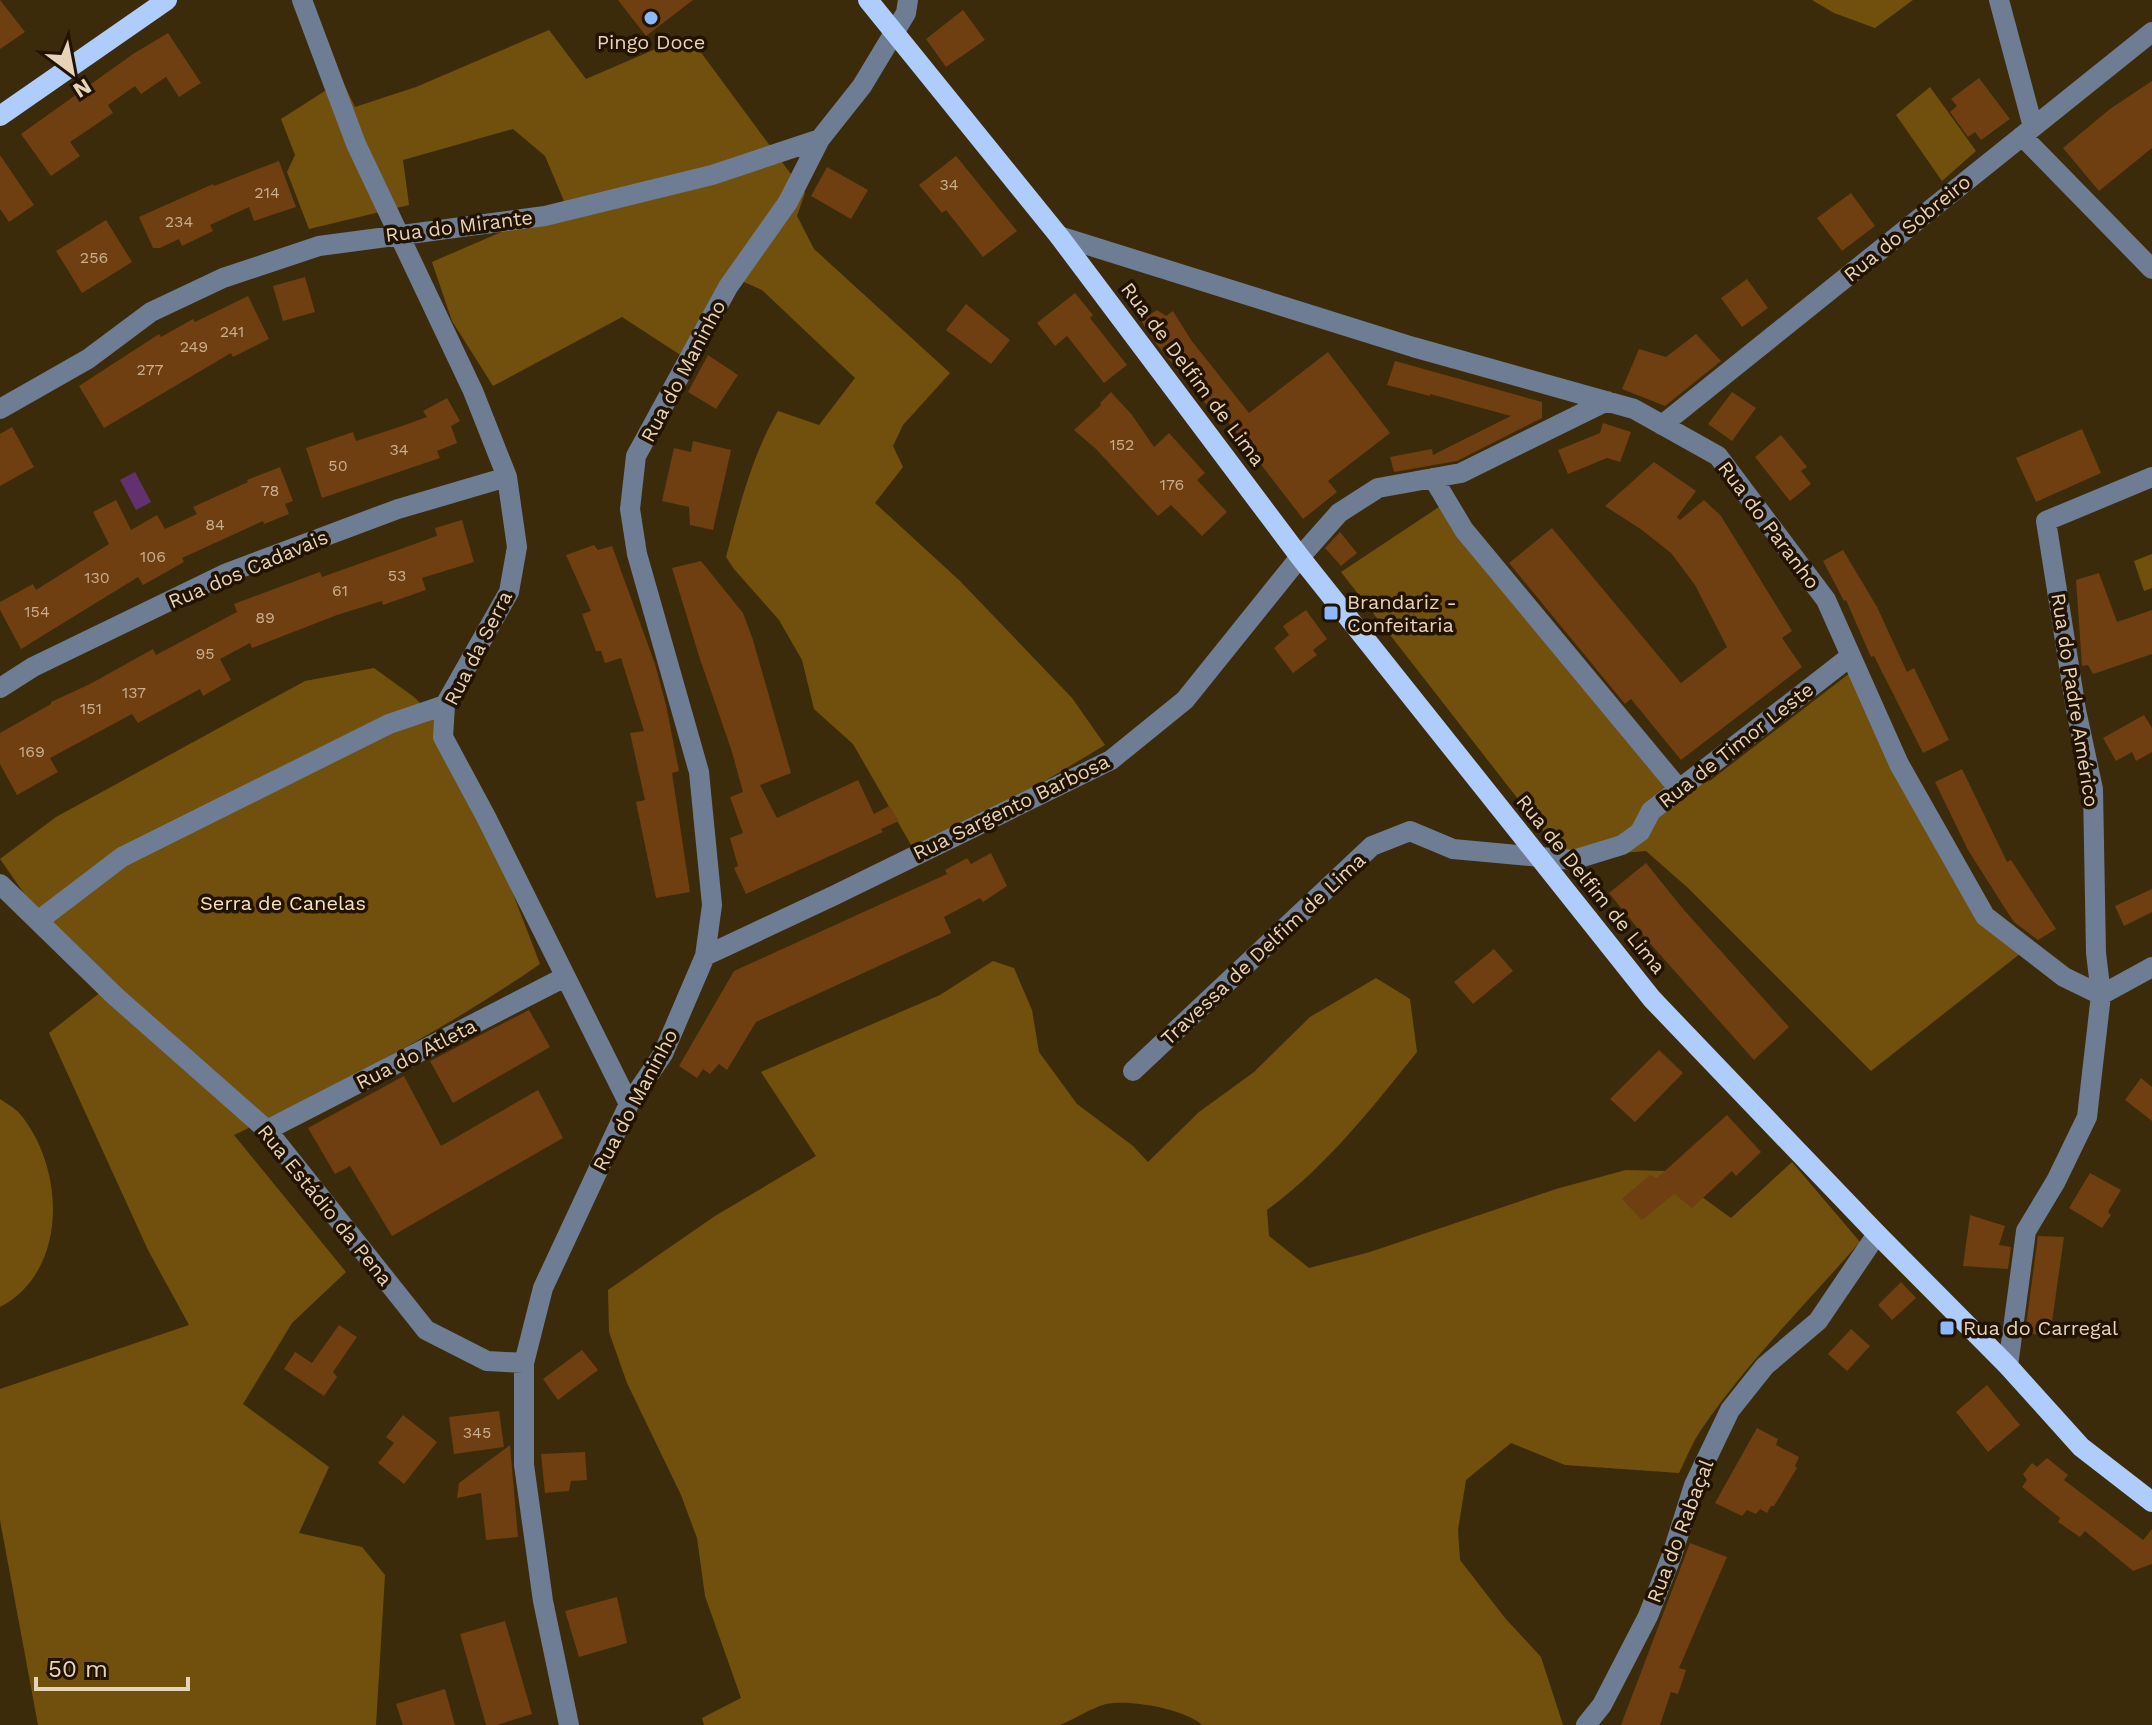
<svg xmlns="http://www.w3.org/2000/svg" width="2152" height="1725" font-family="'Work Sans',sans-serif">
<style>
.green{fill:#71500d}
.water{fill:#62326f}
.building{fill:#6f3e11}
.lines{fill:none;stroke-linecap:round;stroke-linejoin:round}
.minor{stroke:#6e7d94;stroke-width:20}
.major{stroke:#aecdfc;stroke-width:20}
.poi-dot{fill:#8db9fc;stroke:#211300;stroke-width:3}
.labels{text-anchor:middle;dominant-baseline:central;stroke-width:7;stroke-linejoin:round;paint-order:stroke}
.number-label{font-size:16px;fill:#c9ae8e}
.poi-label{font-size:20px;fill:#e7d4b8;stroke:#211300;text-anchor:start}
.street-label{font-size:20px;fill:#e7d4b8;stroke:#211300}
.park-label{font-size:20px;fill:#f9e1bb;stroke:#211300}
</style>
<rect width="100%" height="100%" fill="#3c2b0b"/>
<!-- green -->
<path class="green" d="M1812,0H1913L1875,28L1834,13Z
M549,30L586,79L688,35L805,193L797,216L814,249L950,373L903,425L893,446L903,467L875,503L960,581L1072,698L1105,745L918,857L853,744L814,709L802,660L779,620L734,569L726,557C739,508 752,455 778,411L819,425L855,378L762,290L728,275L682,356L622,317L493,386L452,321L432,262L529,220L564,201L545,156L513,129L403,160L409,205L309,229L287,172L295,155L281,119L342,80L355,107L416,87Z
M1930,87L1976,151L1942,181L1896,115Z
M1442,505L1677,793L1711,780L1859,666L1958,868L2021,953L1871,1071L1688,888L1646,851L1564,858L1341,572Z
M2152,554V588L2144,591L2134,561Z
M374,668L414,697L452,735L540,964C445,1030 339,1085 234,1135L346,1272L292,1323L243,1404L329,1467L299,1533L362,1547L385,1575L376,1725H38L0,1520V1389L189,1325L148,1250L49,1033L111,984L44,922L0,859L56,817L305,681Z
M993,961L1014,968L1032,1010L1039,1052L1077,1104L1133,1146L1148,1162L1199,1112L1254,1072L1310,1017L1376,978L1410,999L1417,1052C1371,1109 1327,1166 1267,1210L1269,1236L1309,1268L1370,1252L1556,1189L1626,1170L1666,1171L1731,1218L1792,1162L1860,1242C1806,1304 1747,1362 1701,1430C1692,1443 1686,1459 1679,1473L1565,1465L1511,1443L1466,1480L1458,1530L1460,1560L1505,1618L1541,1657L1563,1725H1202C1185,1709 1130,1699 1106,1704C1091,1708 1075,1719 1060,1725H704L702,1718L741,1698L705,1596L697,1538L681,1495L627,1383L609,1332L608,1290L715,1216L816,1156L761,1072L940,995Z
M0,1099C6,1103 15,1108 20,1114C65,1168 69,1271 0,1307Z"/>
<!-- water -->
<path class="water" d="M135,472L151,502L136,510L120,480Z"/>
<!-- building -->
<path class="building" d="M0,0L25,32L0,49Z
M618,0H693L646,36Z
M963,10L985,40L946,67L926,39Z
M168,33L201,83L179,97L166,77L141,94L135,86L108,105L113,113L70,142L80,156L51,176L21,134L133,54Z
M1979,78L2010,119L1981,140L1975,132L1968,137L1950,112L1957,106L1951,99Z
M2152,81V148L2099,191L2063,148L2110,109Z
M0,155L34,205L9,222L0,209Z
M956,156L1017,231L983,257L946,210L942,213L919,185Z
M279,161L296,207L254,221L249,207L210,225L213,231L182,246L179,239L160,248H153L139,217L213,184L214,186Z
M827,167L868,190L851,219L811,196Z
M1851,193L1875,226L1842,251L1817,218Z
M106,220L132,262L82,293L56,251Z
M305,277L315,312L283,321L273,286Z
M1747,279L1768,308L1742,327L1721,298Z
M1075,293L1093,315L1090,318L1127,365L1104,383L1067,336L1055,346L1037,323Z
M248,296L269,339L233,357L231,353L104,428L79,386L159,334L161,337L193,319L195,322Z
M966,304L1010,340L991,364L946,330Z
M1157,310L1166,316L1173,311L1191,340L1249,413L1328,352L1390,433L1328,481L1337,492L1303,519L1216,406L1211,410L1157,345L1141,321Z
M1696,334L1721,361L1665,406L1622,389L1639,349L1666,357Z
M708,355L738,375L716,409L688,392Z
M1395,361L1542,402V418L1457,461L1394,472L1390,457L1432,449L1433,455L1511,416L1430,394V396L1387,385Z
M1111,392L1132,415L1154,447L1169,433L1205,473L1197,480L1227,512L1202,536L1171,505L1158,516L1096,449L1074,430L1101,405L1100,403Z
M1732,392L1756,408L1732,441L1708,424Z
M447,398L460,421L451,426L457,443L437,451L440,458L322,498L306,448L353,432L356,441L402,426L427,417L423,411Z
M1603,423L1631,432L1620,462L1607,458L1568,474L1558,450L1600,433Z
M12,427L34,467L0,486V434Z
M2082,429L2101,473L2036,502L2016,458Z
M1781,435L1807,467L1801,471L1811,484L1790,501L1755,457Z
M693,441L731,450L713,530L690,525L689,507L662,501L674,448L691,452Z
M1654,462L1696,491L1677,517L1680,520L1704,500L1721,516L1792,631L1782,638L1802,667L1681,760L1631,699L1625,704L1509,563L1552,528L1681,683L1727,647L1695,585L1671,553L1642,530L1605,506Z
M280,467L293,501L285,504L289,514L264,524L263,521L182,558L184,562L143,585L138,577L21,649L0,610V602L33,584L36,590L109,544L93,512L116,500L131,530L157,515L165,529L197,514L193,507L248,482L247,480Z
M462,520L474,562L422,578L426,590L383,605L382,601L337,615L252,648L250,643L220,659L231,680L203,696L200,689L138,723L132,714L50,758L58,772L17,795L0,764V733L51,704V702L90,684L153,649L156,655L237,612L234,604L320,572L322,577L437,536L435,528Z
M1340,532L1357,553L1341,566L1325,548Z
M594,545L598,550L612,546L655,664L666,705L679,771L672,773L690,892L656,898L636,802L645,800L630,733L644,731L621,658L605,663L601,651H596L582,614L591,611L566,555Z
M1843,550L1877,607L1907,672L1914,668L1949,740L1923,753L1874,656L1871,657L1846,600L1844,601L1823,561Z
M701,561L743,613L753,640L791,773L760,785L777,818L858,780L874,814L889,806L899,821L881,829L883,832L746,894L734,868L738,866L730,838L743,833L730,797L743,792L732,752L699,656L672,568Z
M2099,573L2117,622L2152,610V654L2093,674L2088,665L2082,666L2076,580Z
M1306,610L1327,639L1313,650L1317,655L1293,673L1274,648L1289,635L1283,626Z
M2144,715L2152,728V752L2136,761L2132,752L2116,761L2103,738Z
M1962,769L2007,862L2011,860L2056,929L2038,940L2014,922L2006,910L1968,850L1935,782Z
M991,853L1007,886L983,902L980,898L944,917L951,933L756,1022L727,1070L719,1064L710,1074L703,1069L697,1078L679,1066L734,971L947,874L945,870L967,858L971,864Z
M1646,863L1684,910L1789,1027L1754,1060L1647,940L1609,893Z
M2152,889V912L2124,926L2115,906Z
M1494,949L1513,971L1473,1004L1454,982Z
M529,1010L550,1047L453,1103L430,1061Z
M1659,1050L1683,1073L1635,1122L1610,1099Z
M404,1076L441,1146L538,1090L563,1138L392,1236L350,1166L335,1174L308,1128Z
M2141,1078L2152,1087V1121L2125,1100Z
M1727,1115L1761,1152L1736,1176L1732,1171L1692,1208L1674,1194L1642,1220L1622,1199L1650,1175L1657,1178Z
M2090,1173L2121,1190L2108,1212L2111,1215L2102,1228L2069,1208Z
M1970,1215L2005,1226L1999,1245L2011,1247L2008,1269L1963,1266Z
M2038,1236L2064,1237L2050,1336L2025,1333Z
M1901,1282L1916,1298L1892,1320L1878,1305Z
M339,1325L357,1337L333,1372L337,1377L324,1396L284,1369L295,1352L312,1363Z
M1851,1329L1870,1346L1847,1371L1828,1354Z
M582,1350L598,1370L558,1400L543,1379Z
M1987,1385L2020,1425L1988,1452L1956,1412Z
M499,1411L504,1447L454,1454L449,1417Z
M403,1415L437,1442L404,1484L378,1463L394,1443L386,1437Z
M1757,1428L1778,1439L1776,1445L1799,1457L1795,1466L1797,1468L1774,1506H1771L1767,1513L1760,1509L1756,1514L1747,1510L1742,1516L1715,1503Z
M510,1445L518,1537L486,1540L481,1493L457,1498L459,1483Z
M585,1452L587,1480L571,1481L569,1491L545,1493L541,1454Z
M2047,1458L2068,1475L2064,1480L2143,1540L2152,1529V1564L2133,1571L2085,1531L2080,1537L2058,1522L2060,1518L2022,1487L2027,1480L2023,1474L2032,1463L2037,1467Z
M1690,1543L1727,1557L1679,1668L1686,1670L1678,1694L1671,1692L1660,1725H1621Z
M617,1597L627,1643L579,1657L565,1611Z
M505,1621L532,1714L497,1725H486L460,1634Z
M445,1689L455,1725H403L396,1704Z"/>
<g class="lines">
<!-- minor -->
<path class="minor" d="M302,0L356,144L473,391L507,477L517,547L509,592L445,705L443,737L486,817L629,1104
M1999,0L2033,127
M2022,136L2152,269
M1059,236L1413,347L1634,409L1718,456L1826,600L1899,764L1985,916L2064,977L2101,995
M0,409L88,359L151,312L223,278L319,246L545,216L712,175L820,139L862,86L906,13L908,0
M1662,425L2152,32
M1433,478L1464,530L1679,789
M0,688L33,667L227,573L398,509L507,477
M0,884L115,996L267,1130L426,1330L487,1361L524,1363
M38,921L122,857L389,724L445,705
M705,956L833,896L1111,760L1185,700L1300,557L1339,513L1378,488L1461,473L1607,401
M2101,995L2152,967
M1133,1071L1372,846L1410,831L1453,849L1573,860L1622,845L1640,832L1651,811L1851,656
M267,1130L565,977
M2008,1366L2026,1231L2056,1181L2087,1117L2101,995L2096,953L2093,789L2076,710L2046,521L2152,477
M569,1725L543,1601L524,1465V1363L543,1288L629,1104L663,1054L705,956L712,905L699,772L637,554L630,509L636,456L728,287L788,202L820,139
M1586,1725L1602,1705L1648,1616L1672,1555L1694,1485L1730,1410L1765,1366L1818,1321L1877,1234"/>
<!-- major -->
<path class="major" d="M868,0L1059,236L1300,557L1652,999L1877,1234L2008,1366L2081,1447L2152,1502
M0,116L167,0"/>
</g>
<!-- markers -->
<g class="poi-dot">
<circle cx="651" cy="18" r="8"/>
<rect x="1323" y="605" width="16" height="16" rx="4"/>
<rect x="1939" y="1320" width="16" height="16" rx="4"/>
</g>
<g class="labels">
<!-- number labels -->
<g class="number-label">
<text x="949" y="184">34</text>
<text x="267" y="192">214</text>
<text x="179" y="221">234</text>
<text x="94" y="257">256</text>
<text x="232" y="331">241</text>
<text x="194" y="346">249</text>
<text x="150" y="369">277</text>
<text x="1122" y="444">152</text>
<text x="399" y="449">34</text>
<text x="338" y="465">50</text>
<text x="1172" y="484">176</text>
<text x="270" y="490">78</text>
<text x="215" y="524">84</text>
<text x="153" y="556">106</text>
<text x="397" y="575">53</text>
<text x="97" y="577">130</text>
<text x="340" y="590">61</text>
<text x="37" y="611">154</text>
<text x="265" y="617">89</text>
<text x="205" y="653">95</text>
<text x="134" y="692">137</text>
<text x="91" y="708">151</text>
<text x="32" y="751">169</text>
<text x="477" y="1432">345</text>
</g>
<!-- poi labels -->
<g class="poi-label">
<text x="651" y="42" text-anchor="middle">Pingo Doce</text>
<text x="1347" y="602">Brandariz -<tspan x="1347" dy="23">Confeitaria</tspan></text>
<text x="1963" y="1328">Rua do Carregal</text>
</g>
<!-- street labels -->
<g class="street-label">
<text transform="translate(459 226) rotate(-7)">Rua do Mirante</text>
<text transform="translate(1907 228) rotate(-39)">Rua do Sobreiro</text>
<text transform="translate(683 371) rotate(-62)">Rua do Maninho</text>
<text transform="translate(1193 374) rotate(53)">Rua de Delfim de Lima</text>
<text transform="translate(1769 525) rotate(53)">Rua do Paranho</text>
<text transform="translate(248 569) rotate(-23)">Rua dos Cadavais</text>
<text transform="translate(478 648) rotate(-63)">Rua da Serra</text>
<text transform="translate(2075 700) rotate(81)">Rua do Padre Américo</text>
<text transform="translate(1736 745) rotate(-38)">Rua de Timor Leste</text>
<text transform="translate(1011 807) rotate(-26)">Rua Sargento Barbosa</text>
<text transform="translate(1591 884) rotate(51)">Rua de Delfim de Lima</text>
<text transform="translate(1263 949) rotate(-43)">Travessa de Delfim de Lima</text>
<text transform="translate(416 1054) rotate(-27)">Rua do Atleta</text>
<text transform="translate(635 1100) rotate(-62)">Rua do Maninho</text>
<text transform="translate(325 1205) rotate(51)">Rua Estádio da Pena</text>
<text transform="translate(1680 1531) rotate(-69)">Rua do Rabaçal</text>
</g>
<!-- park labels -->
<g class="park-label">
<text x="283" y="903">Serra de Canelas</text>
</g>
</g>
<!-- north arrow -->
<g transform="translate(72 72) rotate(148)" stroke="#211300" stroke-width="6" paint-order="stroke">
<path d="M0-6L14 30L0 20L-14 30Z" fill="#e7d4b8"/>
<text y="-12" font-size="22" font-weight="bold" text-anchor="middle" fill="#e7d4b8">N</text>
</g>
<!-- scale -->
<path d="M36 1677v12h152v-12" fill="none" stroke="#e7d4b8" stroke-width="4"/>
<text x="48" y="1677" font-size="24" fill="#e7d4b8" stroke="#211300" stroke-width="6" paint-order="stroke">50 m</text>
</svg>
